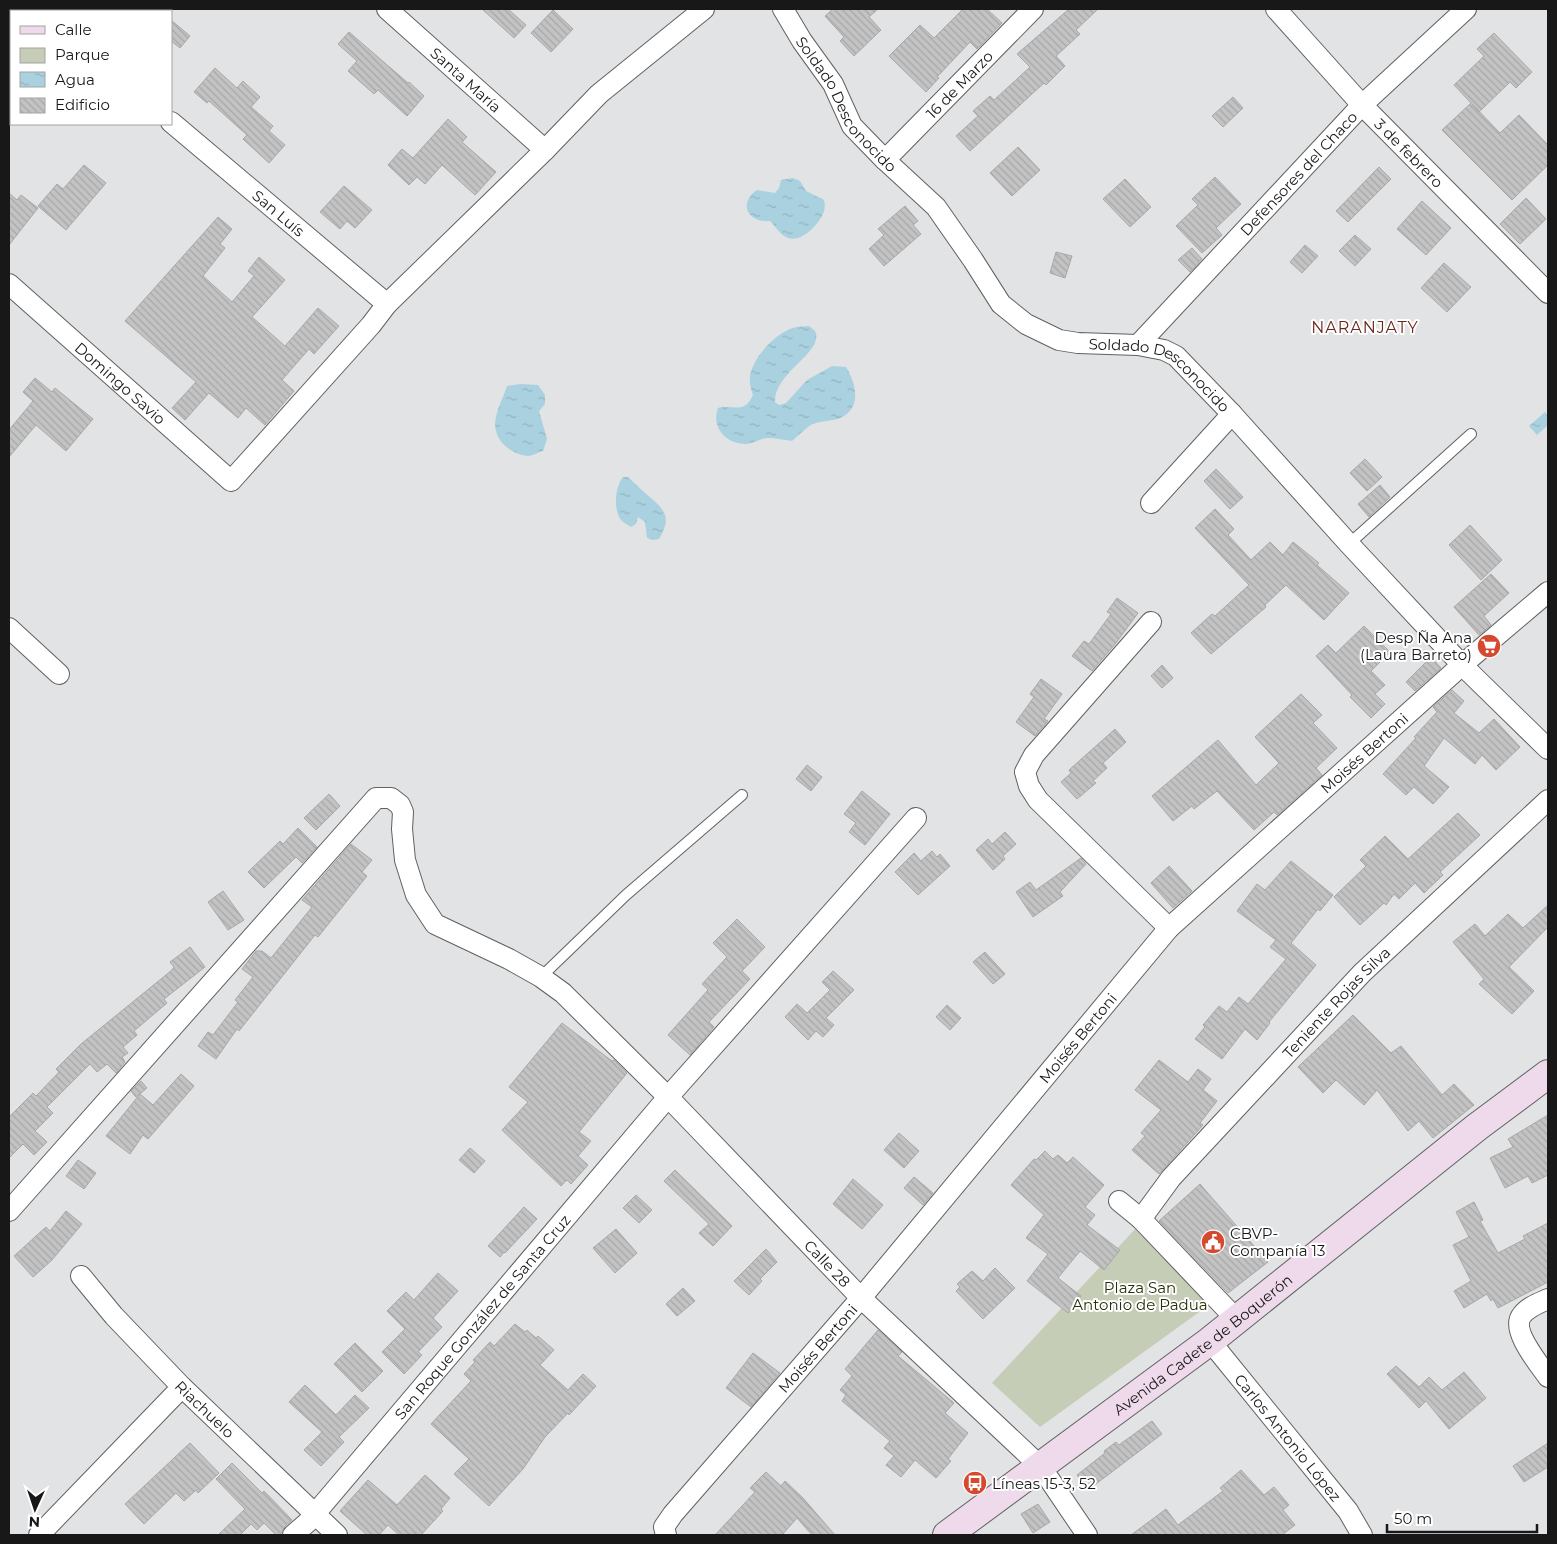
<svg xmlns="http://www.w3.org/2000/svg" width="1557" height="1544" font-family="Montserrat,sans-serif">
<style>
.park{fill:#c5cdb6}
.water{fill:url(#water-ripples)}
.building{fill:url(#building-back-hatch);stroke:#a9a8a9}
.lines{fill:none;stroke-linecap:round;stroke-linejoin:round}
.lane-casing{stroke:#606162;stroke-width:12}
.street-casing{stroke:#606162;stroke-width:22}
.secondary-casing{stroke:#606162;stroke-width:30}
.lane{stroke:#fff;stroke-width:10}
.street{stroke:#fff;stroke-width:20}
.secondary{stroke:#efdaec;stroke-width:28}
.labels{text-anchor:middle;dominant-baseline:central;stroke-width:4;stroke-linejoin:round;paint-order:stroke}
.street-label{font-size:15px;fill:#181818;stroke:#fff}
.poi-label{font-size:15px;fill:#181818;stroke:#fff;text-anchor:start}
.park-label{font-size:15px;fill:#273008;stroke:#fff}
.neighbourhood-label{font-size:16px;letter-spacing:1px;fill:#6b271a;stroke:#fff}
</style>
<defs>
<pattern id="water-ripples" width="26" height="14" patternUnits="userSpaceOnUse" patternTransform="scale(1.25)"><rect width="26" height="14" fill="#aad1e0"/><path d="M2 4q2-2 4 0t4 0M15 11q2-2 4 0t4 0" fill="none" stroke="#92b3bf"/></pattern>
<pattern id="building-back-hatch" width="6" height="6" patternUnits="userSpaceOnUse" patternTransform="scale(1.25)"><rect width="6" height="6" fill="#c4c3c4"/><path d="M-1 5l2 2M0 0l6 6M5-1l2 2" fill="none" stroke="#a8a7a8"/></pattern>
</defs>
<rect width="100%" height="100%" fill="#e2e3e4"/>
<!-- park -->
<path class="park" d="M1138,1226L1213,1302L1040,1427L992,1383Z"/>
<!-- water -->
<path class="water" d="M793,178L800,181L806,191L824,200C825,204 825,207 824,211C820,224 800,245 786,237C780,234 775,226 770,221C747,223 738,203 757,190L775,193L779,188L781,180Z
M809,326L815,331C816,333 817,336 816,339C814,356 774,376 775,402L779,405L786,403L807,380L832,366L846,367C855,381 862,405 844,416C834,422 823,420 813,424C809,425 797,437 792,441C784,440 776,438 768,438C761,438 753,444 746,444C725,444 711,427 718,408C733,404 744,415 753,395C751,389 749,383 750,376C753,358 773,336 790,329C796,326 802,327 809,326Z
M521,384L538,385L545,395V404L539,411L547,439L543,451C538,452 533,456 528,456C515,455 499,445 496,431C492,417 503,399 507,386Z
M1545,412L1548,415V425L1537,435L1529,426Z
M623,477H628C634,482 639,488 645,493C664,509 673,516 659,539L652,540L647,538L645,522L638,517L636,524L631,527C628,525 624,523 621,520C613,509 615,487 623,477Z"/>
<!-- building -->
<path class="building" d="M482,9H508L526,25L514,38Z
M833,9H878L869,17L881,30L854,56L840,41L844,37L825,16Z
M963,9H987L1002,23L977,49L970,42L937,77L939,78L926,92L889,56L920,25L934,38Z
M1069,9H1098L1076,30L1080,34L1056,56L1065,66L1046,85L1044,83L970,151L956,136L978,116L973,111L990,96L994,100L1030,67L1017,54Z
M553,10L573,29L551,52L531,33Z
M171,20L190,36L180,48L171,41Z
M349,32L408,83L409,82L424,96L407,116L378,90L374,94L348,71L357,61L338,44Z
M1494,33L1532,72L1516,88L1510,82L1479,112L1472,104L1500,133L1519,115L1548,145V165L1512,200L1442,130L1471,103L1454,85L1484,56L1477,49Z
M215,68L237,88L243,81L260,97L251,107L273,126L269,131L285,145L269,163L243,139L247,135L209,101L207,103L194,92Z
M1233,97L1243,108L1223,127L1212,116Z
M448,119L467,137L462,142L496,172L475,195L442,165L425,184L417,177L409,185L388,165L402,149L413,158Z
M1018,147L1040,170L1012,196L990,173Z
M84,165L106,183L66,230L38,206L57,184L63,189Z
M1379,167L1391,179L1348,222L1336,211Z
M1215,177L1241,204L1216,228L1222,235L1202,253L1176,226L1198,205L1192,199Z
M1125,179L1151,207L1130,227L1103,199Z
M344,186L372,210L355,228L347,221L340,229L320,212Z
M9,193L17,200L21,195L38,208L9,245Z
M1526,198L1546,219L1520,244L1500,224Z
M1422,201L1451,228L1426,255L1397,229Z
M905,206L918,221L913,225L921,234L884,266L869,249L884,235L878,229Z
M218,217L232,229L220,244L225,248L203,276L232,302L254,276L248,271L259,257L285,280L252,317L285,346L318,308L339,326L314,354L309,349L282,380L294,391L265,425L246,408L238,418L209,393L185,420L172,408L196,382L125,321Z
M1355,235L1371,249L1355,266L1339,251Z
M1305,245L1318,256L1302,273L1290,262Z
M1192,248L1202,259L1190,272L1178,260Z
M1056,252L1072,256L1065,278L1050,273Z
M1444,263L1471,287L1447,312L1421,288Z
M35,378L52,392L55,388L93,419L66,451L36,425L9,457V430L33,401L23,392Z
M1365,459L1382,477L1367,491L1350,473Z
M1216,469L1243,497L1230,509L1204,481Z
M1380,485L1390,497L1369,517L1358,504Z
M1215,509L1234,529L1228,535L1251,560L1270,542L1283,555L1293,542L1319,563L1317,565L1349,593L1324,620L1286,585L1265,605L1266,607L1211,654L1191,633L1212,614L1215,616L1249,585L1195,528Z
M1470,525L1502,560L1481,580L1449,545Z
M1491,574L1509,593L1484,616L1491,625L1479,635L1454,607Z
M1117,598L1138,613L1116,643L1092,671L1072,656L1084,641L1089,644L1111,614L1107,612Z
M1364,626L1390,652L1371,671L1385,685L1375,694L1385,704L1371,718L1350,697L1352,695L1316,656L1328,645L1336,653Z
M1431,657L1441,668L1415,691L1406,682Z
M1162,665L1173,678L1162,688L1151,676Z
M1041,679L1062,694L1044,719L1048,721L1035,736L1016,722L1034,697L1030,694Z
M1452,690L1464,701L1454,713L1479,733L1494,719L1520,747L1496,770L1482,755L1475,764L1444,738L1424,766L1449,787L1433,804L1414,787L1406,795L1383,774L1416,738L1414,737L1437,712L1433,707Z
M1301,694L1322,715L1313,723L1337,748L1316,768L1322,775L1277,815L1274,812L1254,830L1217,791L1194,809L1192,806L1173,821L1152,796L1218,740L1256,785L1279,763L1255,737Z
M1115,729L1126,742L1103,763L1107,768L1093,781L1096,783L1077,799L1061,782L1071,773L1069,770Z
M807,765L822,777L811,791L796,779Z
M862,791L890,814L865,845L849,832L856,823L844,814Z
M329,794L340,806L316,830L304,818Z
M1458,813L1480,835L1440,872L1443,875L1424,893L1415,883L1399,899L1394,894L1386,905L1384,903L1360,925L1334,897L1366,866L1360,860L1385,836L1408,859Z
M298,828L317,847L302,863L296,857L264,888L248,872L280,841L283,844Z
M1005,832L1016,844L1003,856L1005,859L993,870L976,850L988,839L992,844Z
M351,844L372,860L362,872L367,876L318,937L315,935L239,1031L237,1029L216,1059L198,1046L208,1032L213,1035L238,1002L235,1000L253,977L242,969L256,951H262L271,958L312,907L302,900Z
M932,851L937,857L940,854L950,866L918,895L895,872L914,853L921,861Z
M1081,858L1086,864L1060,892L1063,896L1033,917L1016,892L1030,882L1036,890Z
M1291,861L1333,895L1320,911L1318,909L1291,943L1316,965L1269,1022L1270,1023L1257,1040L1245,1029L1222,1059L1195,1039L1205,1027L1203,1025L1219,1006L1227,1012L1239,997L1248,1004L1286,959L1270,947L1276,940L1237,911L1257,884L1265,890Z
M1169,866L1192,891L1173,908L1151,883Z
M223,891L244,920L228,930L208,902Z
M1548,905V927L1509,967L1534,991L1512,1014L1479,984L1484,979L1453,942L1475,924L1485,936L1508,914L1523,928Z
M737,919L765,947L742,971L750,979L709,1022L714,1027L690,1055L668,1035L708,990L702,984L727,957L713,943Z
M190,947L205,967L164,999L167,1003L134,1031L137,1035L123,1047L128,1053L122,1057L125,1062L116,1073L107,1064L97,1072L90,1064L47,1107L53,1113L35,1131L47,1142L34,1155L23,1144L9,1158V1117L33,1093L36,1096L59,1072L56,1069L81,1044L172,970L174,967L170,962Z
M985,952L1005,974L993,984L973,962Z
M833,971L854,990L826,1018L834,1025L823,1037L816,1031L808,1040L785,1017L797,1004L807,1013L830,990L822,982Z
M947,1005L961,1018L950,1030L936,1017Z
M1353,1015L1391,1053L1401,1046L1442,1095L1454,1084L1474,1105L1433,1138L1419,1121L1408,1131L1377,1090L1364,1105L1336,1080L1323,1093L1298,1067Z
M562,1023L612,1061L614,1060L627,1073L579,1132L591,1141L578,1156L588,1165L571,1184L567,1180L561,1186L502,1130L528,1102L509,1087Z
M1159,1060L1188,1082L1198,1069L1211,1079L1203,1090L1217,1101L1200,1123L1203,1125L1159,1174L1132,1150L1145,1136L1141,1133L1161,1110L1135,1090Z
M181,1074L194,1086L148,1139L143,1135L130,1154L106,1136L140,1094L153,1105Z
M141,1081L147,1088L136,1097L131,1091Z
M1548,1115V1175L1532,1183L1528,1176L1505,1188L1490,1158L1513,1147L1508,1139Z
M899,1133L919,1151L904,1168L884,1150Z
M470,1148L485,1161L474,1173L459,1160Z
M1045,1151L1053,1159L1058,1155L1067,1163L1073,1157L1104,1185L1085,1207L1095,1215L1087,1225L1120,1250L1104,1270L1080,1251L1058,1278L1081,1296L1068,1313L1027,1281L1048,1254L1026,1238L1044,1215L1011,1185L1034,1159L1036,1160Z
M78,1160L96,1173L84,1189L66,1176Z
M675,1170L732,1226L713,1246L699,1233L709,1224L664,1181Z
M914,1177L933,1193L923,1205L904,1188Z
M853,1179L883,1205L862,1229L833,1204Z
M1200,1184L1268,1262L1228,1293L1159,1221Z
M636,1195L652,1210L639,1223L623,1208Z
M1474,1202L1483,1220L1480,1221L1498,1253L1525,1239L1523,1236L1548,1223V1282L1498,1308L1493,1299L1491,1301L1487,1294L1464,1308L1454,1291L1471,1281L1453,1245L1469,1237L1456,1212Z
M524,1207L537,1219L505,1253L504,1252L500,1257L488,1246Z
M66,1211L82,1224L52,1260L33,1277L14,1256L46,1227L50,1231Z
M616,1229L637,1253L615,1273L593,1248Z
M766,1249L777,1262L760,1279L762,1281L749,1295L734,1281Z
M995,1268L1015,1288L983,1319L956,1291L960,1287L957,1284L972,1271L983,1281Z
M438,1273L458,1291L433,1318L442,1327L418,1352L422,1355L404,1374L382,1352L405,1329L387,1311L406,1292L414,1300Z
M683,1288L695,1301L677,1316L666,1304Z
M515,1324L525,1332L527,1330L536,1338L538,1336L554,1350L540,1365L568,1390L583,1374L596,1386L569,1415L568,1413L545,1437L523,1469L489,1506L454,1474L469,1459L431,1424L471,1381L464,1374L475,1362L473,1360L490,1342L494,1346Z
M878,1330L902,1352L898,1356L954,1403L945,1413L968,1433L948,1459L951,1461L936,1478L915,1460L901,1477L886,1465L894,1456L884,1448L890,1441L842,1401L846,1395L840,1390L852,1376L845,1369Z
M355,1343L383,1371L362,1392L334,1364Z
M753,1353L780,1373L751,1407L726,1388Z
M1396,1366L1419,1387L1429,1377L1442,1390L1464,1372L1486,1398L1449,1429L1426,1401L1419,1408L1387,1374Z
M305,1385L336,1415L355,1395L369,1408L339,1437L344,1442L321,1466L304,1450L322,1432L289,1402Z
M1152,1421L1162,1434L1088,1490L1077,1475L1105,1453L1104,1451L1116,1442L1119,1445Z
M190,1443L219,1473L198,1493L196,1490L184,1501L176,1493L144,1524L125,1504Z
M1548,1443V1467L1524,1482L1513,1466Z
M232,1463L262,1493L264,1491L292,1520L285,1526L280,1535H276L264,1523L257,1530L251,1524L240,1535H218L245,1509L216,1479Z
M1241,1470L1264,1495L1274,1487L1289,1505L1283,1510L1295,1525L1282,1535H1131L1166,1509L1178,1525L1223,1491L1220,1488Z
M766,1472L781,1486L785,1481L803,1498L835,1535H812L797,1518L782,1535H715L755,1492L750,1488Z
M425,1475L450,1498L441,1509L443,1511L421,1535H399L388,1525L379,1535H367L340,1511L368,1480L397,1505Z
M1038,1504L1050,1522L1033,1533L1021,1514Z"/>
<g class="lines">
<!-- lane casing -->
<g class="lane-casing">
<path id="lane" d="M1349,544L1471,434
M541,977L626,895L742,795"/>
</g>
<!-- street casing -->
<g class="street-casing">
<g id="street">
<path d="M37,9L39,11"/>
<path id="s1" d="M387,9L545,150"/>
<path id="s2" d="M783,9L802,41L833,84L852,126L885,160L936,207L973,260L1001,304L1026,324L1059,340L1078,343L1138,345L1164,350L1176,356L1232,414L1349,544L1462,665L1548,749"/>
<path id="s3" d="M1276,9L1362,105L1548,293"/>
<path id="s4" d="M171,122L387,304"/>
<path id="s5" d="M885,160L1033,9"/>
<path id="s6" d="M9,284L231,481L371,325L387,304L545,150L599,94L704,9"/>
<path id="s7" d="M1138,345L1362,105L1466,9"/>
<path d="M1151,503L1232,414"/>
<path d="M1151,622L1034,755L1025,772L1029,786L1038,800L1169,928"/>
<path d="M9,628L59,674"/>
<path d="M1119,1201L1141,1219L1237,1320"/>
<path id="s8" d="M9,1211L376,798H391L400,805L403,812L402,829L405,860L416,895L435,924L509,959L541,977L563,993L668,1097L861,1298L1041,1467L1087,1535"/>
<path id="s9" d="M1141,1219L1171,1178L1362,973L1548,800"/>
<path id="s10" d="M81,1276L114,1316L182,1387L337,1535"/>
<path d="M1548,1299C1539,1303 1528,1307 1522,1315C1510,1330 1539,1364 1548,1377"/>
<path id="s11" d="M1210,1341L1348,1511L1362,1535"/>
<path d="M39,1535L182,1387"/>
<path id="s12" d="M293,1535L308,1522L668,1097L916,818"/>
<path id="s13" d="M666,1535L664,1527L673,1514L861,1298L1169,928L1462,665L1548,592"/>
</g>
</g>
<!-- secondary casing -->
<g class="secondary-casing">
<g id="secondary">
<path id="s14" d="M947,1535L1210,1341L1477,1127L1548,1074"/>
</g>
</g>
<!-- lane -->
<use href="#lane" class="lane"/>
<!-- street -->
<use href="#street" class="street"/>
<!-- secondary -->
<use href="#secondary" class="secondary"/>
</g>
<!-- icons -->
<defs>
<g id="supermarket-disc" transform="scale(1.25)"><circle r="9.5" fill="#d54a2f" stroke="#fff"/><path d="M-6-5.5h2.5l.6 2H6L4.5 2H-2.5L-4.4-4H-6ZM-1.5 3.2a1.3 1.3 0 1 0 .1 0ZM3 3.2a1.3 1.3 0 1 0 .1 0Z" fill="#fff"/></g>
<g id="civic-disc" transform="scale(1.25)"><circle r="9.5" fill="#d54a2f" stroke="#fff"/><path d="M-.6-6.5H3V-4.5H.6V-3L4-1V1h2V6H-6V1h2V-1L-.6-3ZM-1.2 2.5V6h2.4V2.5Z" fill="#fff"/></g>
<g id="bus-disc" transform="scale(1.25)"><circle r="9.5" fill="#d54a2f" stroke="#fff"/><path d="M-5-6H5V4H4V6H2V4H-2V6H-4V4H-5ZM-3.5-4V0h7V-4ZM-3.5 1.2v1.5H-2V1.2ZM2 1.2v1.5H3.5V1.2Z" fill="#fff"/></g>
</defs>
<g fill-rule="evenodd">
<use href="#supermarket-disc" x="1489" y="646"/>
<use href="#civic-disc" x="1213" y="1242"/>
<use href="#bus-disc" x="975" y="1483"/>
</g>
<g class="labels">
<!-- street labels -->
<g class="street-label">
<text stroke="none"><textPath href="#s1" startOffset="106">Santa María</textPath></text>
<text stroke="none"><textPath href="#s5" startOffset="106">16 de Marzo</textPath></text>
<text stroke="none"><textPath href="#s2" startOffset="115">Soldado Desconocido</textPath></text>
<text stroke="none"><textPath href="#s3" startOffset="196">3 de febrero</textPath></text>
<text stroke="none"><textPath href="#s7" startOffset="235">Defensores del Chaco</textPath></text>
<text stroke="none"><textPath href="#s4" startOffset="141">San Luís</textPath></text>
<text stroke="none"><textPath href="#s2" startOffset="550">Soldado Desconocido</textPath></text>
<text stroke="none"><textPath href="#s6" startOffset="149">Domingo Savio</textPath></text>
<text stroke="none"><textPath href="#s13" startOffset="1054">Moisés Bertoni</textPath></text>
<text stroke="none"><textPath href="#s9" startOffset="292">Teniente Rojas Silva</textPath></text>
<text stroke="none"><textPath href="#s13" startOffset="649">Moisés Bertoni</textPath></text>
<text stroke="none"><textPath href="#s8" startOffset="1230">Calle 28</textPath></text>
<text stroke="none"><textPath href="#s12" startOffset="289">San Roque González de Santa Cruz</textPath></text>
<text stroke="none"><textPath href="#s14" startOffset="319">Avenida Cadete de Boquerón</textPath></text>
<text stroke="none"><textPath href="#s13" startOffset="244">Moisés Bertoni</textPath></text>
<text stroke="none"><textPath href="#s10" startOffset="182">Riachuelo</textPath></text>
<text stroke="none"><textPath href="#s11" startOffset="124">Carlos Antonio López</textPath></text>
</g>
<!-- poi labels -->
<g class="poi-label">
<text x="1472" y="637" text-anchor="end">Desp Ña Ana<tspan x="1472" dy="17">(Laura Barreto)</tspan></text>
<text x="1230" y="1233">CBVP-<tspan x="1230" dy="17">Companía 13</tspan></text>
<text x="992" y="1483">Líneas 15-3, 52</text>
</g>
<!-- park labels -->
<g class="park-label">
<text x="1140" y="1287">Plaza San<tspan x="1140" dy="17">Antonio de Padua</tspan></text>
</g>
<!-- neighbourhood labels -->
<g class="neighbourhood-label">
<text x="1365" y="327">NARANJATY</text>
</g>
</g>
<!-- border -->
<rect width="1557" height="1544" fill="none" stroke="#181818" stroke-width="20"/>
<!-- legend -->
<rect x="10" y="10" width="162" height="115" fill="#ffffff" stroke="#a3a3a3"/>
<rect x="20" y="26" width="25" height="8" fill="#efdaec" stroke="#a3a3a3"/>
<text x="55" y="35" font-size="15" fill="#181818">Calle</text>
<rect x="20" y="48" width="25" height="15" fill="#c5cdb6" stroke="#a3a3a3"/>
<text x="55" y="60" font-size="15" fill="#181818">Parque</text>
<rect x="20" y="72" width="25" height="15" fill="url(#water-ripples)" stroke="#a3a3a3"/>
<text x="55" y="85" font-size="15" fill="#181818">Agua</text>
<rect x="20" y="98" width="25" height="15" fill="url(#building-back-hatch)" stroke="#a3a3a3"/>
<text x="55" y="110" font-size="15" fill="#181818">Edificio</text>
<!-- north arrow -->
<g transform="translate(35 1509) rotate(183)" stroke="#ffffff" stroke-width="4" paint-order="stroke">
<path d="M0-4L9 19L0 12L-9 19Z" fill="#181818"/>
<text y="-8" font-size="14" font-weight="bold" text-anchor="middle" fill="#181818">N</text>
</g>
<!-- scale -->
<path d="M1387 1524v8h150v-8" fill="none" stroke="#181818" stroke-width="2.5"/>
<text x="1394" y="1524" font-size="15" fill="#181818" stroke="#ffffff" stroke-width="4" paint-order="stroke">50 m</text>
</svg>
